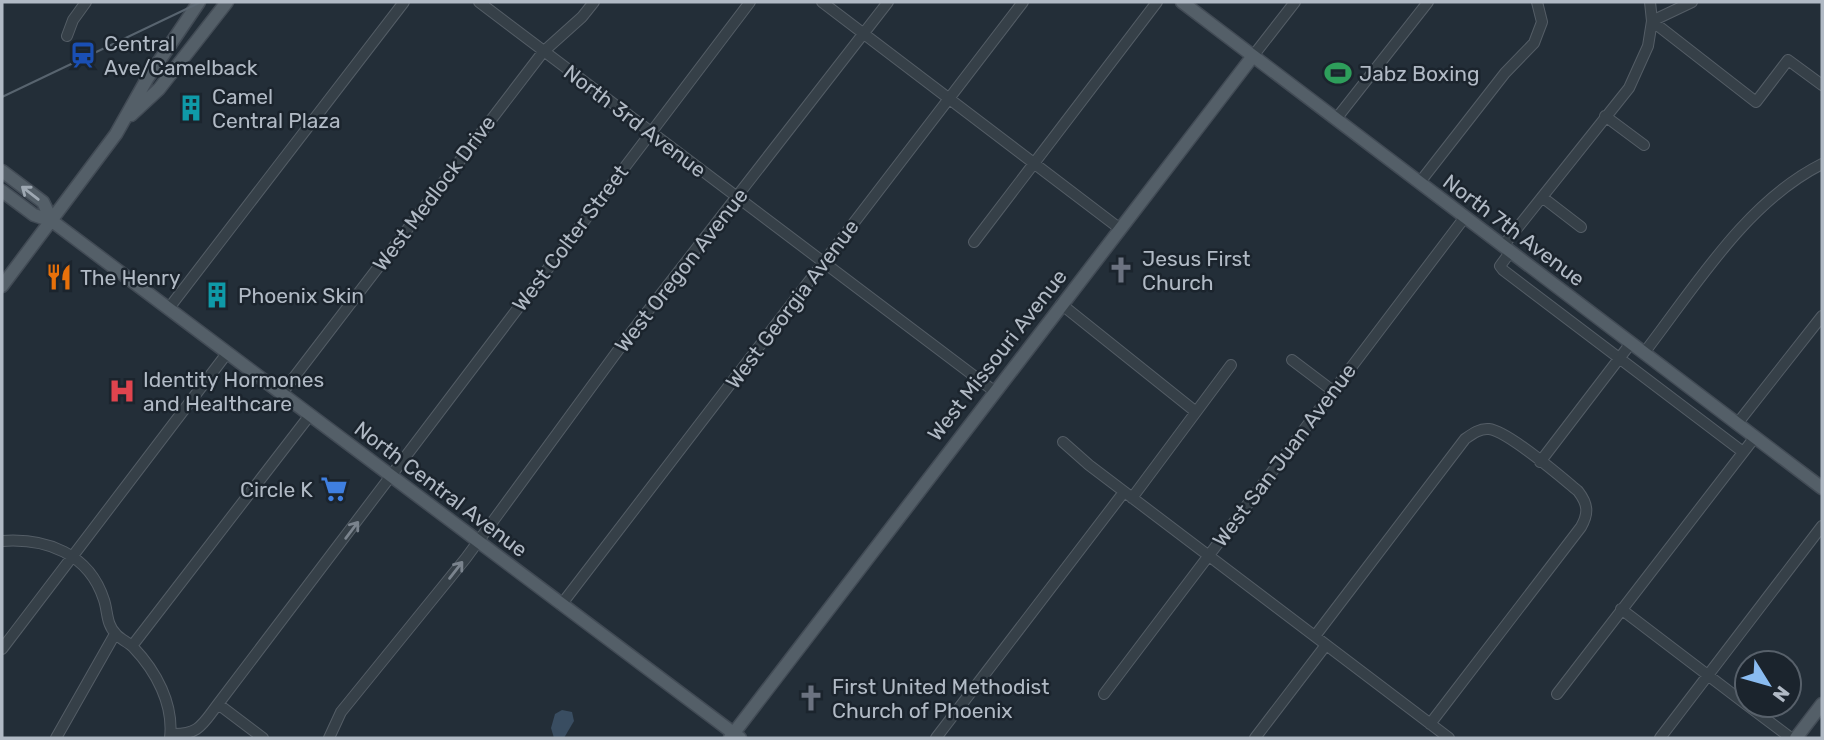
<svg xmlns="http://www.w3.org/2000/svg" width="1824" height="740" font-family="Rubik,sans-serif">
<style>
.water{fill:#394d61}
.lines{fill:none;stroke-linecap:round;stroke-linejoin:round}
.minor-casing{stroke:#545d66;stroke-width:12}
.major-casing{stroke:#424b55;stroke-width:15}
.minor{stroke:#364048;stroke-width:10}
.major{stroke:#545f68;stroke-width:12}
.tram{stroke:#58646f;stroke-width:2}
.oneway{stroke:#9ea8b2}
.oneway2{stroke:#7a838d}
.labels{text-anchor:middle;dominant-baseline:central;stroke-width:5;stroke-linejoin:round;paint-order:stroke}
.poi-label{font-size:21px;fill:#b1bac5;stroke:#1b242d;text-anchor:start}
.street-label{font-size:21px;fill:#b1bac5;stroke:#1b242d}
</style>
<rect width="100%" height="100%" fill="#232e38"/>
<!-- water -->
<path class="water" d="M562,710L572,712L574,721L564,738H554L551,728L555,714Z"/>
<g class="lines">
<!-- minor casing -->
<g class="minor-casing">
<path id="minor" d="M479,2L994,391
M822,2L1119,228
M1650,2L1652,21L1756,102L1788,60L1822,85
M67,36L73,20L86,2
M1253,56L1295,2
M1605,116L1644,145
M1336,119L1428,2
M1420,182L1505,73L1534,43L1542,22L1537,2
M1542,197L1581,227
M974,242L1157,2
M1503,246L1629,88L1648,46L1652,21L1692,2
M1511,251L1500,266L1503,270L1743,452
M1061,304L1196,412
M169,308L404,2
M1644,353C1695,287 1746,202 1822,164
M1292,360L1333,391
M282,393L543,52L582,17L594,2
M1737,424L1822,316
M1063,442L1089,465L1449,738
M1540,462L1631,343
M1132,498L1231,365
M2,541C46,538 89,553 104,600C108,612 106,624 116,634C120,639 128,642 133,647C156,671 174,704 170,738
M561,605L1023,2
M1621,609L1747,705
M1315,636L1465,439C1472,434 1480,428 1489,429C1508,431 1561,477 1578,491C1588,504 1589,513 1581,527L1430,724
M132,646L310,415
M2,649L228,352
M1104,694L1465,217
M1557,694L1755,437
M218,704L263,738
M1747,705L1791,738
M171,734C199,735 202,725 218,704L750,2
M56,738L115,634
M329,738L341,712L466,558L630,334L888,2
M936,738L1124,492
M1255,738L1326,645
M1660,738L1822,526"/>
</g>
<!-- major casing -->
<g class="major-casing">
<path id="major" d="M1182,2L1822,488
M131,115L159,89L227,2
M2,171L43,202L52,221
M2,191L34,215L52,221L740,738
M2,286L116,134L147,79L199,2
M730,738L1253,56
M1796,738L1822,704"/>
</g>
<!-- minor -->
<use href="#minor" class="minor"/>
<!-- major -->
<use href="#major" class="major"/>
<!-- tram -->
<path class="tram" d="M2,97L201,2"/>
</g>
<!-- one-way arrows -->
<defs><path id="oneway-shaft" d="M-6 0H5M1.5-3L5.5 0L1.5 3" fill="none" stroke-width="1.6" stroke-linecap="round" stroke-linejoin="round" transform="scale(1.75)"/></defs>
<use class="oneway" href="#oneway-shaft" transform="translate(30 193) rotate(-142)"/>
<g class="oneway2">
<use href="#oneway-shaft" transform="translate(352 530) rotate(-53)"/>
<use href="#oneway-shaft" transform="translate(456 570) rotate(-52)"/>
</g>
<!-- icons -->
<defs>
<g id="station-bare" transform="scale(2.1)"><path d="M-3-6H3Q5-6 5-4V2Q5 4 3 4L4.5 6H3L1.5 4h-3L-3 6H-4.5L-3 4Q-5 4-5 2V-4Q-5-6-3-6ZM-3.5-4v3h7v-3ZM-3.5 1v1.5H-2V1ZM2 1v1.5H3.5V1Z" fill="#1a4fb4" stroke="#1b242d" stroke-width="2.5" paint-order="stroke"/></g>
<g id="stadium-bare" transform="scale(2.1)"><path d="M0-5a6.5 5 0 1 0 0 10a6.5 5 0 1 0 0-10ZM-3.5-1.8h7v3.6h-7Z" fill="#2e9e5b" stroke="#1b242d" stroke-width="2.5" paint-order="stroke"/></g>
<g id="building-bare" transform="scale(2.1)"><path d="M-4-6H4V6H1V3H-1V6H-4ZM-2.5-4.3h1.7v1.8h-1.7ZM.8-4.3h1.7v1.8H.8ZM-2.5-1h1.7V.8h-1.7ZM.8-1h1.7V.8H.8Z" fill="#0f9aa8" stroke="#1b242d" stroke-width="2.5" paint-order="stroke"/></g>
<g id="church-bare" transform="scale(2.1)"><path d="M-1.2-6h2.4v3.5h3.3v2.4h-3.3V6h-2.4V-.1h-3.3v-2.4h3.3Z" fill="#6b7280" stroke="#1b242d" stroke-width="2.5" paint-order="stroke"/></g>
<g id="restaurant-bare" transform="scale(2.1)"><path d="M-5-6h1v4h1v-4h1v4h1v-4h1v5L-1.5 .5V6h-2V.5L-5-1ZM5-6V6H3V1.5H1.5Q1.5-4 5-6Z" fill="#e8710a" stroke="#1b242d" stroke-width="2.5" paint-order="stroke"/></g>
<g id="hospital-bare" transform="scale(2.1)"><path d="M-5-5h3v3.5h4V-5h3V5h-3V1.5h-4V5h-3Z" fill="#e0444e" stroke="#1b242d" stroke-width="2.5" paint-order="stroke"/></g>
<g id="supermarket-bare" transform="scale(2.1)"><path d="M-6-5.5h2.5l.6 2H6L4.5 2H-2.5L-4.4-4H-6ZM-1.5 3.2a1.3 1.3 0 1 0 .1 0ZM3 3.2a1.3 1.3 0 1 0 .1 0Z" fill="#3f7fe0" stroke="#1b242d" stroke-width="2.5" paint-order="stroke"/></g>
</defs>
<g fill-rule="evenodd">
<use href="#station-bare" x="83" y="55"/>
<use href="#stadium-bare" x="1338" y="73"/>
<use href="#building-bare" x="191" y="108"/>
<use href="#church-bare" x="1121" y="270"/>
<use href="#restaurant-bare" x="59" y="277"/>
<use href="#building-bare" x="217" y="295"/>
<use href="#hospital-bare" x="122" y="391"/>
<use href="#supermarket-bare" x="334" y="489"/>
<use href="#church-bare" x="811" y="698"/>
</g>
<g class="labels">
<!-- poi labels -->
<g class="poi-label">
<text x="104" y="43">Central<tspan x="104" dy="24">Ave/Camelback</tspan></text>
<text x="1359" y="73">Jabz Boxing</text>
<text x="212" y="96">Camel<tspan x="212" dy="24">Central Plaza</tspan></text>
<text x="1142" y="258">Jesus First<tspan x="1142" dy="24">Church</tspan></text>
<text x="80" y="277">The Henry</text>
<text x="238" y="295">Phoenix Skin</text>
<text x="143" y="379">Identity Hormones<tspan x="143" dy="24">and Healthcare</tspan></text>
<text x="313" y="489" text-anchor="end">Circle K</text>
<text x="832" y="686">First United Methodist<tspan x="832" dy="24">Church of Phoenix</tspan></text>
</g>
<!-- street labels -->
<g class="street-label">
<text transform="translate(635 121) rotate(37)">North 3rd Avenue</text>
<text transform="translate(434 193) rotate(-53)">West Medlock Drive</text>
<text transform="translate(1514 230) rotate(37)">North 7th Avenue</text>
<text transform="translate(570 238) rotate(-53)">West Colter Street</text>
<text transform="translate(681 270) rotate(-52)">West Oregon Avenue</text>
<text transform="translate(792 304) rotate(-53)">West Georgia Avenue</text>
<text transform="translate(997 355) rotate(-52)">West Missouri Avenue</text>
<text transform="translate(1284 455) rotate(-53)">West San Juan Avenue</text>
<text transform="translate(441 489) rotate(37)">North Central Avenue</text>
</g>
</g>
<!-- border -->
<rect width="1824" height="740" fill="none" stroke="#b1bac5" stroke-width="7"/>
<!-- north arrow -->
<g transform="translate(1768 684) rotate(127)"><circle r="33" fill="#1b242d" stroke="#57606a" stroke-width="2"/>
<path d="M0-5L12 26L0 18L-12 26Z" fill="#8abcf1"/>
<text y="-10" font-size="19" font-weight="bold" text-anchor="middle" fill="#b1bac5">N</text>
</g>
</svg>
